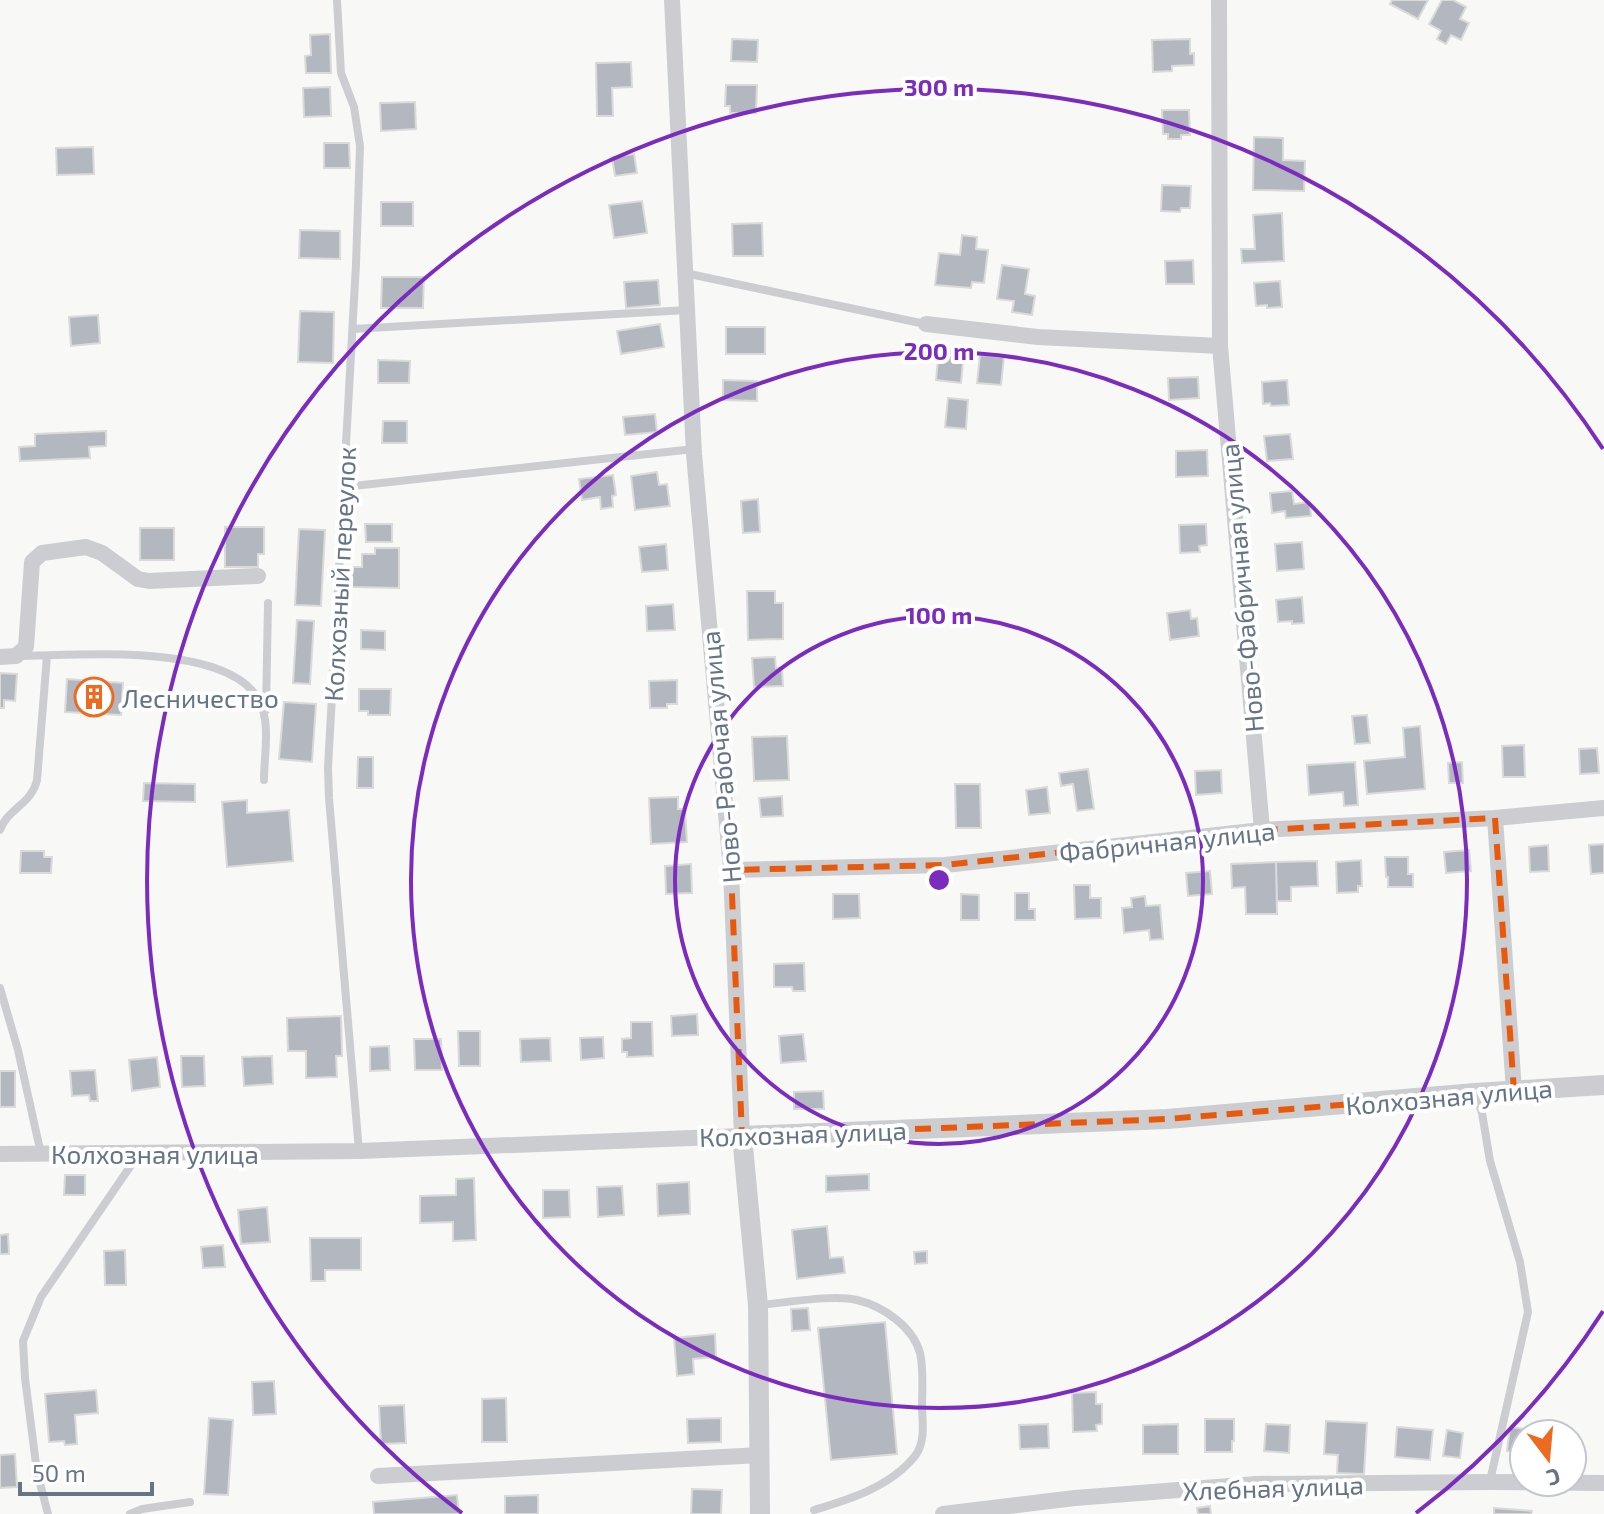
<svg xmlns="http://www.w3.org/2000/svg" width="1604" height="1514" font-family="'Exo 2',sans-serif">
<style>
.building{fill:#b3b8c0;stroke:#dadad8;stroke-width:2}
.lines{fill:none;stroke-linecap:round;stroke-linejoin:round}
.service{stroke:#cbcdd1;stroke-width:8}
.minor{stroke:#cbcdd1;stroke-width:16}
.tertiary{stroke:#cbcdd1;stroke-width:20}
.marked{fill:none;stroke:#e8590c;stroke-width:6;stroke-dasharray:16 10;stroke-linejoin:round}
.ring{fill:none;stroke:#7b2cbf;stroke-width:4}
.labels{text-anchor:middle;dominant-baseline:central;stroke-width:8;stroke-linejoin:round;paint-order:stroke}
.street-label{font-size:26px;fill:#667488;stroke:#fff}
.poi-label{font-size:26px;fill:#667488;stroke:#fff;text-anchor:start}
.centre{fill:#7b2cbf;stroke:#fff;stroke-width:4}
.ring-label{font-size:24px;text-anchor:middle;font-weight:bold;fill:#7b2cbf;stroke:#fff;stroke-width:8;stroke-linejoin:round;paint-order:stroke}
</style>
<rect width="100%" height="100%" fill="#f8f9f6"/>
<!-- building -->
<path class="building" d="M1392,0H1428L1418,19L1390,4Z
M1442,0H1453L1466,7L1460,19L1469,23L1461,40L1451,35L1446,44L1437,39L1441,31L1429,24Z
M330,34L331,73H306L305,56L311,55L310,35Z
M732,39L758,40L757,62L731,61Z
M1190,39V54L1194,53V65L1172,66V71L1153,72L1152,40Z
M631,62L632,87L612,88L613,116H597L596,63Z
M726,85H757L756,113H730V106H725Z
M330,87L331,116L304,117L303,88Z
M415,102L416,129L381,131L380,103Z
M1162,110H1189L1190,135H1181V139H1168V134H1163Z
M1254,137L1283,138V160L1305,161L1304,191L1253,190Z
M324,143H349L350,168H324Z
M93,147L94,174L57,175L56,148Z
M634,154L637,173L615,176L612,157Z
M1162,185L1191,186L1190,208H1181L1180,212L1161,211Z
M642,201L647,233L614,238L609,205Z
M381,202H413V226H381Z
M1282,213L1284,261L1242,263L1241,249H1255L1253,215Z
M762,223L763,256H733L732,224Z
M300,230L340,231V259L299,258Z
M962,235L977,237L976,249L988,250L984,283L972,282L971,288L935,285L939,253L960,255Z
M1193,260L1194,284H1166L1165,261Z
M1002,265L1029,269L1025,294L1035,296L1032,315L1012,312L1014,301L997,299Z
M382,277H424L423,308H381Z
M658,280L660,305L626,308L624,282Z
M1280,281L1282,307L1267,308V305L1256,306L1254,283Z
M300,311L334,312L333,363L298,362Z
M98,315L100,343L71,346L69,317Z
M660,324L664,347L621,354L617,331Z
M726,327H765V354H726Z
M939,349L964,351L961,383L936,380Z
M980,355L1004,357L1001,385L977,383Z
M378,360L410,361L409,383H378Z
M1198,377L1199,398L1169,400L1168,378Z
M723,380L757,381V401L723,400Z
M1287,380L1289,405L1271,406L1270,403L1263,404L1262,382Z
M948,398L968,400L966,429L945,427Z
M655,414L657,432L625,435L623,417Z
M383,421H407V443H382Z
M106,431V446L89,447L90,458L20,461L19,447L35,446V434Z
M1290,434L1293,459L1267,461L1264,436Z
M1207,450L1208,476L1176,477V451Z
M657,472L659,485L667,484L670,506L635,510L631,476Z
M613,475L616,495L612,496L613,507L601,509L600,497L582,500L579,479Z
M1292,491L1294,504L1310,502L1311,516L1286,518L1285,511L1272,513L1270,493Z
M758,499L760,532L743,533L741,501Z
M365,524H392V542H366Z
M1206,524L1207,545L1199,546L1200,552L1180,553L1179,525Z
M225,527H264V554H258V567H225Z
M140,528H174V560H140Z
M299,529L325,530L321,606L295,605Z
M1302,542L1304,569L1277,571L1275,544Z
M666,544L668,570L642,572L639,547Z
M375,548H399V588L352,587V567H362V554H375Z
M747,591H775V603H783V639L748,640Z
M1302,597L1304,623L1292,624V621L1278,622L1276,600Z
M673,604L675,630L647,631L646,606Z
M1190,610L1191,619L1197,618L1199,636L1170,640L1167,613Z
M297,620L314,621L310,684L293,683Z
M361,630L385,631V650L361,649Z
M775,657L776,668H782L783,686L754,687L752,658Z
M0,673L17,674L15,701L4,700V708H0Z
M67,679L123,683L121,715L65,712Z
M677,680V704H667V708H650L649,681Z
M359,689H391L390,715H368V711H359Z
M284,702L316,704L312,762L279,759Z
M1367,715L1370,743L1355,744L1352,716Z
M1420,726L1425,789L1367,794L1364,761L1405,757L1403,728Z
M787,736L789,780L754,781L752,737Z
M1524,745L1525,777H1503L1502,746Z
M1597,748L1599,773L1580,774L1579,749Z
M358,757H373V788H357Z
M1355,762L1358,805L1344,806L1343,792L1309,795L1307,765Z
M1462,762L1463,783H1449L1448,763Z
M1088,769L1094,809L1077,811L1073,784L1061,786L1059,773Z
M1221,770L1222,793L1196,795L1195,771Z
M144,783L195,784V802L143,801Z
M955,784H980L981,828H956Z
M1047,787L1050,813L1029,815L1026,790Z
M782,796L783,816L761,817L759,798Z
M678,797V809H685L687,842L651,844L649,798Z
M247,800V813L289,810L293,861L227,867L222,802Z
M1604,844V873L1591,874L1589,845Z
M1548,845L1549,871L1530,872L1529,847Z
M1469,850L1471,871L1446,873L1444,852Z
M21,851H44V857H52L51,873H20Z
M1385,857H1408V874H1413V887H1388V877H1386Z
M1361,860L1362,886H1358V892L1337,893L1336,862Z
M1317,861L1318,886L1291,887V901H1277L1276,862Z
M1276,862L1277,914H1246L1245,887L1232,888L1231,864Z
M691,864L692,893L666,894L665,866Z
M1210,871L1212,894L1188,896L1186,873Z
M1074,885H1090V898H1101V918L1075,919Z
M1015,893H1029V909H1035V920H1015Z
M833,894H859L860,918L833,919Z
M961,894L979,895V920H961Z
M1145,896L1146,906L1160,905L1163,939L1150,940L1149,930L1124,933L1122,908L1132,907L1131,898Z
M804,963L805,991H793L792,987H774V964Z
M697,1014L698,1035L672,1036L671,1016Z
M341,1016L342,1056H336L337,1077L306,1078V1051H288L287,1018Z
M631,1022H652L653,1056L627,1057V1052H622V1039L631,1038Z
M458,1031H480V1066H459Z
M803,1034L806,1061L781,1063L779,1036Z
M603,1037L604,1058L581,1060L580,1038Z
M550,1038L551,1061L521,1062L520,1039Z
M414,1039H441L442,1070H415Z
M389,1046L390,1070L370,1071V1047Z
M181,1056H204L205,1086L182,1087Z
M272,1056L273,1084L244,1086L242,1057Z
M157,1057L160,1087L132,1091L129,1060Z
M95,1070L98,1101H90L89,1095L72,1096L70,1071Z
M0,1071H15V1107H0Z
M823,1091L824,1109H794V1092Z
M869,1174V1190L826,1192V1176Z
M65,1175H85V1195H64Z
M474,1178L476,1240L453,1241V1222L420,1223V1196L456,1195V1179Z
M689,1182L690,1214L658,1216L657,1184Z
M622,1186L624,1215L598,1217L597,1187Z
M543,1190H569L570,1217L543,1218Z
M267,1207L270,1242L241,1244L238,1210Z
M827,1226L830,1258L843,1257L845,1273L797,1279L792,1230Z
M8,1234L9,1254H0V1235Z
M310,1238H361V1270H325V1281H311Z
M223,1245L225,1267L203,1268L201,1247Z
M125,1250L126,1285H105L104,1251Z
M927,1251V1263L915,1264L914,1252Z
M808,1308L810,1330L792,1331L791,1309Z
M885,1322L897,1454L831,1460L818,1328Z
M715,1334L716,1357L693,1359L694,1374L677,1376L674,1338Z
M274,1381L276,1414L253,1415L252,1382Z
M96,1390L98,1413L75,1415L77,1444L65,1445L64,1441L49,1442L45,1394Z
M1096,1392V1404H1102V1424L1096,1425L1097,1431L1073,1432L1072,1393Z
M506,1398L507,1442H482V1399Z
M404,1405L406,1443L381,1444L379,1406Z
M209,1418L233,1420L228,1495L204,1494Z
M721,1418V1442L688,1443L687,1419Z
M1205,1419H1234V1441H1232V1452H1205Z
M1326,1421L1367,1423L1364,1474L1337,1473L1338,1455L1324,1454Z
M1048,1424L1049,1448L1020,1449L1019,1425Z
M1178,1424V1454H1143V1425Z
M1266,1424L1290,1425L1289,1453L1264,1451Z
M1397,1427L1433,1430L1430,1460L1395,1457Z
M1510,1427L1533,1430L1532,1434H1524V1460L1518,1459L1519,1453L1507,1451Z
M1447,1430L1463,1433L1460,1458L1443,1456Z
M15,1454L17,1487L0,1488V1455Z
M692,1489L722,1490L721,1514H691Z
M457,1495L459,1514H374L373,1502Z
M538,1495V1514H505V1496Z
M1210,1506L1211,1514H1198L1197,1508Z
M1494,1508L1532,1511L1531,1514H1494Z"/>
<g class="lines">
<!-- service -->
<path class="service" d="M337,0L341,73L354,107L360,146L356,264L328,768L329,798L359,1151
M685,273L925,324
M353,329L687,310
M344,487L694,449
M17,656C76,656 226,641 259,700C271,723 264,755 264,780
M266,710L268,603
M0,830C8,808 31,805 37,780L47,656
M0,988L18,1050L41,1154
M1476,1094L1482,1113L1490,1161L1520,1262L1528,1312L1490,1481
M759,1305C785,1303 833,1294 857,1300C883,1306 913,1327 920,1353C924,1370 922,1391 922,1409C923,1425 925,1443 915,1456C890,1487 850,1499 814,1510
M48,1514L37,1472L25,1378L23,1341L41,1297L138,1155
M130,1514L142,1509L190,1502"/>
<!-- minor -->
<path class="minor" d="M1219,0L1220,346L1262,830
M926,324L1038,337L1220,346
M0,657L16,656L26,647L32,562L42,553L86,547L102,553L138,579L149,581L258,576
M1495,818L1514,1091
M731,870L945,865L1262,830L1495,818L1604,808
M0,1154L359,1151L742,1136L731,870L694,454L672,0
M378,1476L760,1455
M943,1514L1075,1498L1256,1484L1490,1482L1604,1483"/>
<!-- tertiary -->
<path class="tertiary" d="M760,1514L758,1305L742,1136L1167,1119L1475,1093L1604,1085"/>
</g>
<!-- marked area -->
<path class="marked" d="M1495,818L1514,1091L1167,1119L742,1136L731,870L945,865L1262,830Z"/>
<!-- distance rings -->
<g class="ring">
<circle cx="939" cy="880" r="264"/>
<circle cx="939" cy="880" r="528"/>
<path d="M1603 1311A792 792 0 0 1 1416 1513M462 1513A792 792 0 1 1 1603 449"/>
</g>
<!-- icons -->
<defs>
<g id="building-ring" transform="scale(2)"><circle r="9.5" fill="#fff" stroke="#ed6b21" stroke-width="1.5"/><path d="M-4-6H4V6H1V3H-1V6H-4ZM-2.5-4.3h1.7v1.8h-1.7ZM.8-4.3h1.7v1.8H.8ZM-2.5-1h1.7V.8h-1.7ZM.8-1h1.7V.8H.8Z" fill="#ed6b21"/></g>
</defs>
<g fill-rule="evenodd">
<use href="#building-ring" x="94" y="697"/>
</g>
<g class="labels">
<!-- street labels -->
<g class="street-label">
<text transform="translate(339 574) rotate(-87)">Колхозный переулок</text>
<text transform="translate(1241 588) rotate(-95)">Ново-Фабричная улица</text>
<text transform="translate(720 757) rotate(-95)">Ново-Рабочая улица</text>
<text transform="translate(1167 841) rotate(-6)">Фабричная улица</text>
<text transform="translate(1449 1096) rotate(-5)">Колхозная улица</text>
<text transform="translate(803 1133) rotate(-2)">Колхозная улица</text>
<text x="155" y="1153">Колхозная улица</text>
<text transform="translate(1273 1487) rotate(-2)">Хлебная улица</text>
</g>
<!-- poi labels -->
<g class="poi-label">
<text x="122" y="697">Лесничество</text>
</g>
</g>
<circle cx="939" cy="880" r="12" class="centre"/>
<g class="ring-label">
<text x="939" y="96">300 m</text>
<text x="939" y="360">200 m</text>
<text x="939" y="624">100 m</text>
</g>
<!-- north arrow -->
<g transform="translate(1548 1458) rotate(164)"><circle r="38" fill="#ffffff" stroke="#c2c7cf" stroke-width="2"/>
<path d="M0-6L14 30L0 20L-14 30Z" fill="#ed6b21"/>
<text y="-12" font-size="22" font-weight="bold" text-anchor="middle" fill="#667488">С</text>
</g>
<!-- scale -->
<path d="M20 1482v12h132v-12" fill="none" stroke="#667488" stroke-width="4"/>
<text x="32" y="1482" font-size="24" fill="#667488" stroke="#ffffff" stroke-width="6" paint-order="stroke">50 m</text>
</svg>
